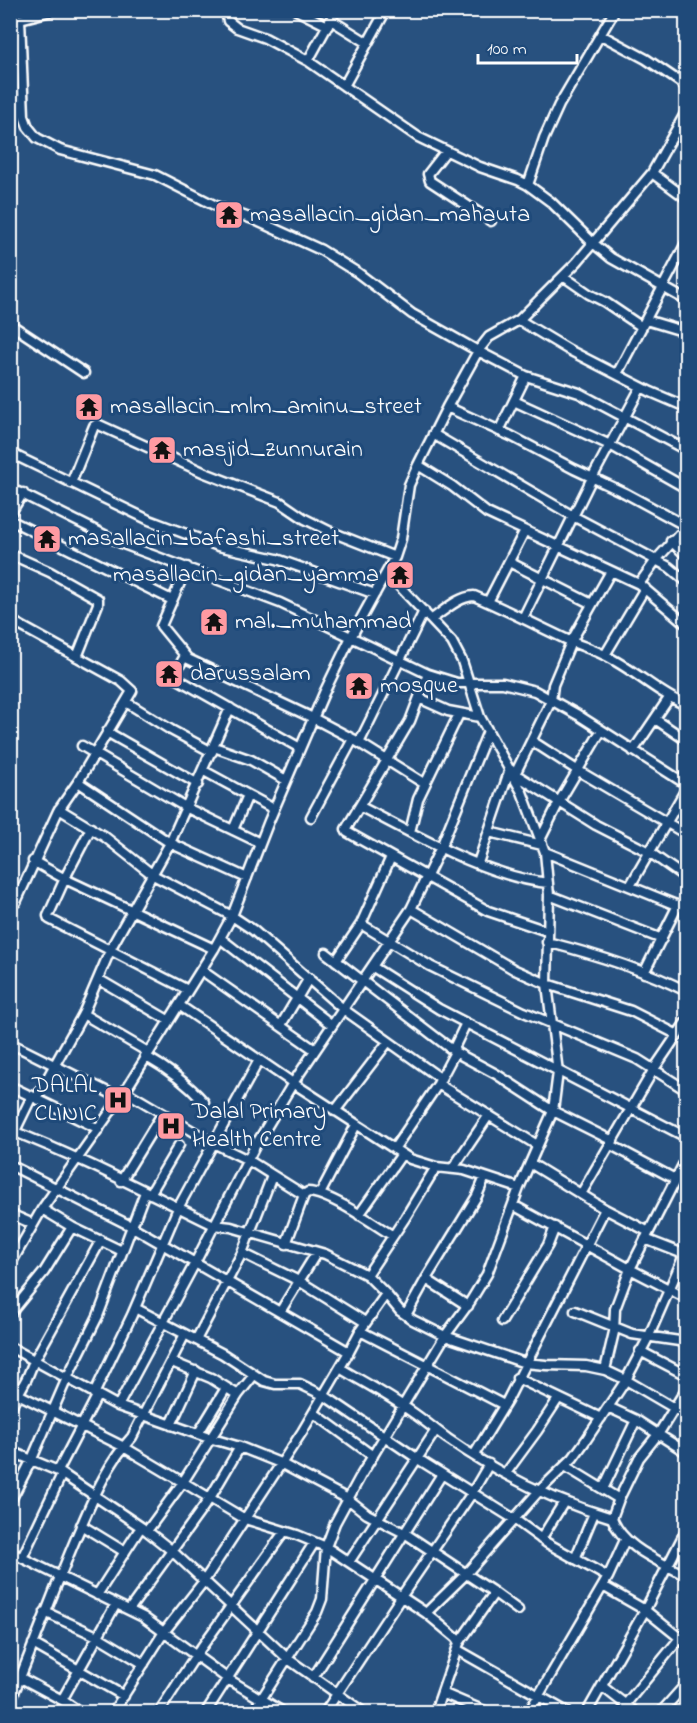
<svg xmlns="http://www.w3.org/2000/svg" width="697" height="1723" font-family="'Indie Flower',sans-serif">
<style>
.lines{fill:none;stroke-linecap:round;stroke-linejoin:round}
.minor-casing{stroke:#fff;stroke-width:13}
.minor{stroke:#1f4a7a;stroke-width:8}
.labels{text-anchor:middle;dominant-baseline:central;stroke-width:6;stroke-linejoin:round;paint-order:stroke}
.poi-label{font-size:24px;fill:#fff;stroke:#1f4a7a;text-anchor:start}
</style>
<rect width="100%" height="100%" fill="#28517f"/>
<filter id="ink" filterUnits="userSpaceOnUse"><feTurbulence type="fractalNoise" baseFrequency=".0167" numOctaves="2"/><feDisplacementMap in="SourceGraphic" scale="12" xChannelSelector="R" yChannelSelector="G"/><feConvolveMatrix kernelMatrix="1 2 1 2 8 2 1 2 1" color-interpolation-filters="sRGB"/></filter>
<g filter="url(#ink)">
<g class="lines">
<!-- minor casing -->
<g class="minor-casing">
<path id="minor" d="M230,10L227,17L228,21L237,28L265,38L308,61L418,137L480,167L518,180L528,185L551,202L593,243L611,258L686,300
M296,10L328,26
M20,19L24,116L28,127L37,138L60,150L155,175L216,206L255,220L321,250L358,273L412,314L478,351L526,376L579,393L686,450
M10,20L20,19L55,10
M331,20L368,43
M601,35L646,59L686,86
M308,61L336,10
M344,86L386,10
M679,125L686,130
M446,151L428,174L430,181L491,221
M652,173L686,198
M528,185L544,138L559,105L615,10
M563,276L589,294L605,302L642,327
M519,320L569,350L651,392L686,407
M646,320L686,332
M10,324L84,373
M617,374L686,243
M514,401L610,445L686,488
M447,407L511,436L574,469L625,493L686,526
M499,431L526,376
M433,434L573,516L669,567L686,581
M10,453L149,520L218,546L277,559L375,594
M418,465L452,486L487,513L639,584L686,624
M71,483L94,426L97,424L205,473L280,502L305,519L329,531L395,557
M10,488L123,544L280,603L428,674L457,683H503L535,691L578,715L686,784
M10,514L23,493
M10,520L172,600
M671,541L686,555
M10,554L50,572L98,599V604L77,657
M509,562L592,604
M187,567L161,626L188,659L313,718L353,739L425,784
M639,584L656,560L686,527
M488,602L524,532
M523,618L592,478L641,387
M432,619C445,610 458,597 474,596C507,610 538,626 570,641C581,646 593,649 604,655C634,669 657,693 686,705
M10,620L121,681L132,691L78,782L58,811L16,902
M605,655L645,588
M185,656L174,675L176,678L300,748
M428,674L410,721L346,829L347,832L488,911L547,931
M419,698L448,711L480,717
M126,702L171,730L212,752
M655,719L686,740
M107,732L198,784
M532,741L577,770L686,834
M359,743L424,611
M82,746L187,808L260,843
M214,747L251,760L286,780
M633,751L669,698
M204,771L274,809
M515,774L596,825L649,852L686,878
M514,776L551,701L553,685L571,642L611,571
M78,782L170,843L247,878
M361,807C416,835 487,877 548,883
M59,809L105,837L153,875L232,916L253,930L343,1009L440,1078
M311,817L353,739
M91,828L67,874L48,916L49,919L188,990
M233,830L248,795
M410,832L418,799L459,714
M489,832L542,845
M540,840L559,802L601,731
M545,852L686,909
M33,861L65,879L214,949
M478,863L510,769
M630,886L686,789
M549,895L662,939
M411,909L515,970L547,984L631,1011L678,1035
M361,924L430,966L524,1012L637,1059L686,1090
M220,938L332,1025
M547,942C594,954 643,969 686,991
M326,953L455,1052L496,1074L553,1111L613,1141
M336,961L361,924L391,857
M373,967L439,1009L686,1137
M201,970L315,1050
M644,973L678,905
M98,979L168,1020
M682,989L686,980
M179,1005L293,1083L410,1159L436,1167L464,1170L519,1188
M83,1014L148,1052
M281,1025L309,978
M10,1043L120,1098
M453,1050L466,1023
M145,1056C168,1069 186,1082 204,1102
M438,1084L537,1145
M10,1086L99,1129
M125,1091L213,1143L248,1160L304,1195
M37,1097L83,1014L112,946L170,843L230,708
M335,1111L388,1042
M10,1130C80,1157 146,1192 214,1225L231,1227L325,1254L367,1275L386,1294
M15,1131L32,1096
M611,1145L677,1180
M394,1149L438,1084L455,1052
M530,1163L605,1209L649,1232
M10,1165L131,1226L349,1352L360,1331L386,1294L400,1311L413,1320L445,1336L525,1363L546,1365L586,1366L605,1370L626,1380L686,1415
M453,1168L489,1115
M272,1176L242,1253L299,1281L365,1322
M121,1181L162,1114
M150,1194L179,1145
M320,1194L356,1125
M581,1194L654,1069L686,1022
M513,1205L630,1269L686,1298
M42,1209L72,1227L122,1251
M10,1214L33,1224
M359,1215L402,1154
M645,1239L686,1255
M286,1244L304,1195L308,1192C330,1193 374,1224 393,1236
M10,1265L42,1209L125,1091L214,949L232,916L269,821L324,693L351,637L395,557L401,539L409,485L418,465L447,407L478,351L489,337L519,320L577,262L652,173L686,112
M367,1275L405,1218L436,1167
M426,1279L468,1306
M135,1308L223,1354L264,1381L275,1384H300L325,1396L418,1459L514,1519L547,1543L608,1577
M575,1311L632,1334L686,1342
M280,1312L317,1252
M10,1314L44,1272L72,1227
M406,1315L426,1279L477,1196L485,1177
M502,1321L548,1245L555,1227
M360,1331L504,1405
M196,1340L242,1253
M10,1347L118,1406L209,1438L240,1447L280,1463L348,1499L367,1514L406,1534L492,1591V1596L459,1643
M640,1351L686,1375
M172,1362L211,1378L238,1395
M340,1368C361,1381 383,1392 403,1406C419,1416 433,1428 448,1439C497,1473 554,1501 612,1518C623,1548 660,1561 686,1576
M605,1370L614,1332L615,1309L630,1269L686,1159
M517,1378L601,1418
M10,1390L122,1446L245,1519L297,1535L326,1547L426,1613L456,1638L459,1643L435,1712
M94,1394L132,1315L178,1208L259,1060
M118,1406L195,1263L254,1148L293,1083L411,909L441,847L488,731
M608,1407L636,1420L686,1452
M10,1409L27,1378L34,1361L101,1240
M314,1413L373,1456
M171,1425L196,1371
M198,1434L226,1388
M10,1451L58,1471L147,1531L171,1550L288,1659L363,1712
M474,1455L507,1401L605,1209
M565,1466L619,1499
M58,1471L97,1396
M506,1473L537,1431L558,1399
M603,1489L636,1420
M10,1502L32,1459L67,1378L98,1316L145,1192
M612,1518L619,1499L639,1458L659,1433L686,1389
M81,1525L125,1552
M147,1531L183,1482L238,1395L254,1375
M541,1539L564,1502
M10,1552L143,1617L228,1679L283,1712
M22,1558L62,1474
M575,1559L594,1513
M349,1562L436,1430
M603,1586L645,1610L686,1643
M492,1591L518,1610
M97,1595L141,1527
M129,1610L210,1498L240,1447
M45,1612L99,1637L144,1664
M426,1613L465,1575L539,1491L573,1458L586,1440L626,1380L648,1338L686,1251
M33,1644L124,1696
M458,1650L567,1712
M21,1678L62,1700L80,1712
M313,1678L442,1474
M603,1687L635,1712
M442,1693L487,1712
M62,1700L116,1604
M10,1702C35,1643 56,1583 82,1524C95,1494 109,1462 132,1437L185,1334
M625,1705L680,1638
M113,1712L164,1632L204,1581L302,1432L349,1352
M159,1712L196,1655L284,1532
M206,1712L314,1543
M253,1712L317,1612L322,1599L326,1547L335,1523L360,1477L445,1336L470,1302L487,1274L519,1188L553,1111L558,1072L547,984L549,895L545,852L522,792L480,717L462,661L452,642L387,573
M325,1712L401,1597L472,1493L489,1464
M529,1712L608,1577L625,1540
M587,1712L645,1610L686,1530
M661,1712L686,1684"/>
</g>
<!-- minor -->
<use href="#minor" class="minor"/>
</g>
</g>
<!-- icons -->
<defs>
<g id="temple-square" transform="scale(1.5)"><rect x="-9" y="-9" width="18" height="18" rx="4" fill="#ff9aa2" stroke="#1f4a7a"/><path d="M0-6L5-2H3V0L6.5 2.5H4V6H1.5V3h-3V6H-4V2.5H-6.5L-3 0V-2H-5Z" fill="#111"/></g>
<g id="hospital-square" transform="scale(1.5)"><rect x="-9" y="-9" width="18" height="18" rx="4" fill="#ff9aa2" stroke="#1f4a7a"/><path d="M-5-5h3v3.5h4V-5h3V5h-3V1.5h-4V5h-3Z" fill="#111"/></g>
</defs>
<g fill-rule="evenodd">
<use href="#temple-square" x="229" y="215"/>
<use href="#temple-square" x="89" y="407"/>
<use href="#temple-square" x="162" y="450"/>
<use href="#temple-square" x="47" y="539"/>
<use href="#temple-square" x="400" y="575"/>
<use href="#temple-square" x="214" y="622"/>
<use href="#temple-square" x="169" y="674"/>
<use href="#temple-square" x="359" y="686"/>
<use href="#hospital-square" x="118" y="1100"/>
<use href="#hospital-square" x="171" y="1126"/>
</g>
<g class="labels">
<!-- poi labels -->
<g class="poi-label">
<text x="250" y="215">masallacin_gidan_mahauta</text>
<text x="110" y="407">masallacin_mlm_aminu_street</text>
<text x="183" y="450">masjid_zunnurain</text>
<text x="68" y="539">masallacin_bafashi_street</text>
<text x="379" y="575" text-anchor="end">masallacin_gidan_yamma</text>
<text x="235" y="622">mal._muhammad</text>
<text x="190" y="674">darussalam</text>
<text x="380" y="686">mosque</text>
<text x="97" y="1086" text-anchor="end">DALAL<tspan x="97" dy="28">CLINIC</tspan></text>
<text x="192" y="1112">Dalal Primary<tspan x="192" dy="28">Health Centre</tspan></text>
</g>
</g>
<!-- margin -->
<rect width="697" height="1723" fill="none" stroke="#1f4a7a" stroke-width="36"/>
<rect x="18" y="18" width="661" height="1687" fill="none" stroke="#fff" stroke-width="2" filter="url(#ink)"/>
<!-- scale -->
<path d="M478 54v9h99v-9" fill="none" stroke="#ffffff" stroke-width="3"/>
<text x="487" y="54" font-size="18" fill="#ffffff" stroke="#1f4a7a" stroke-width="4.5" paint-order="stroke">100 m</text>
</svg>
